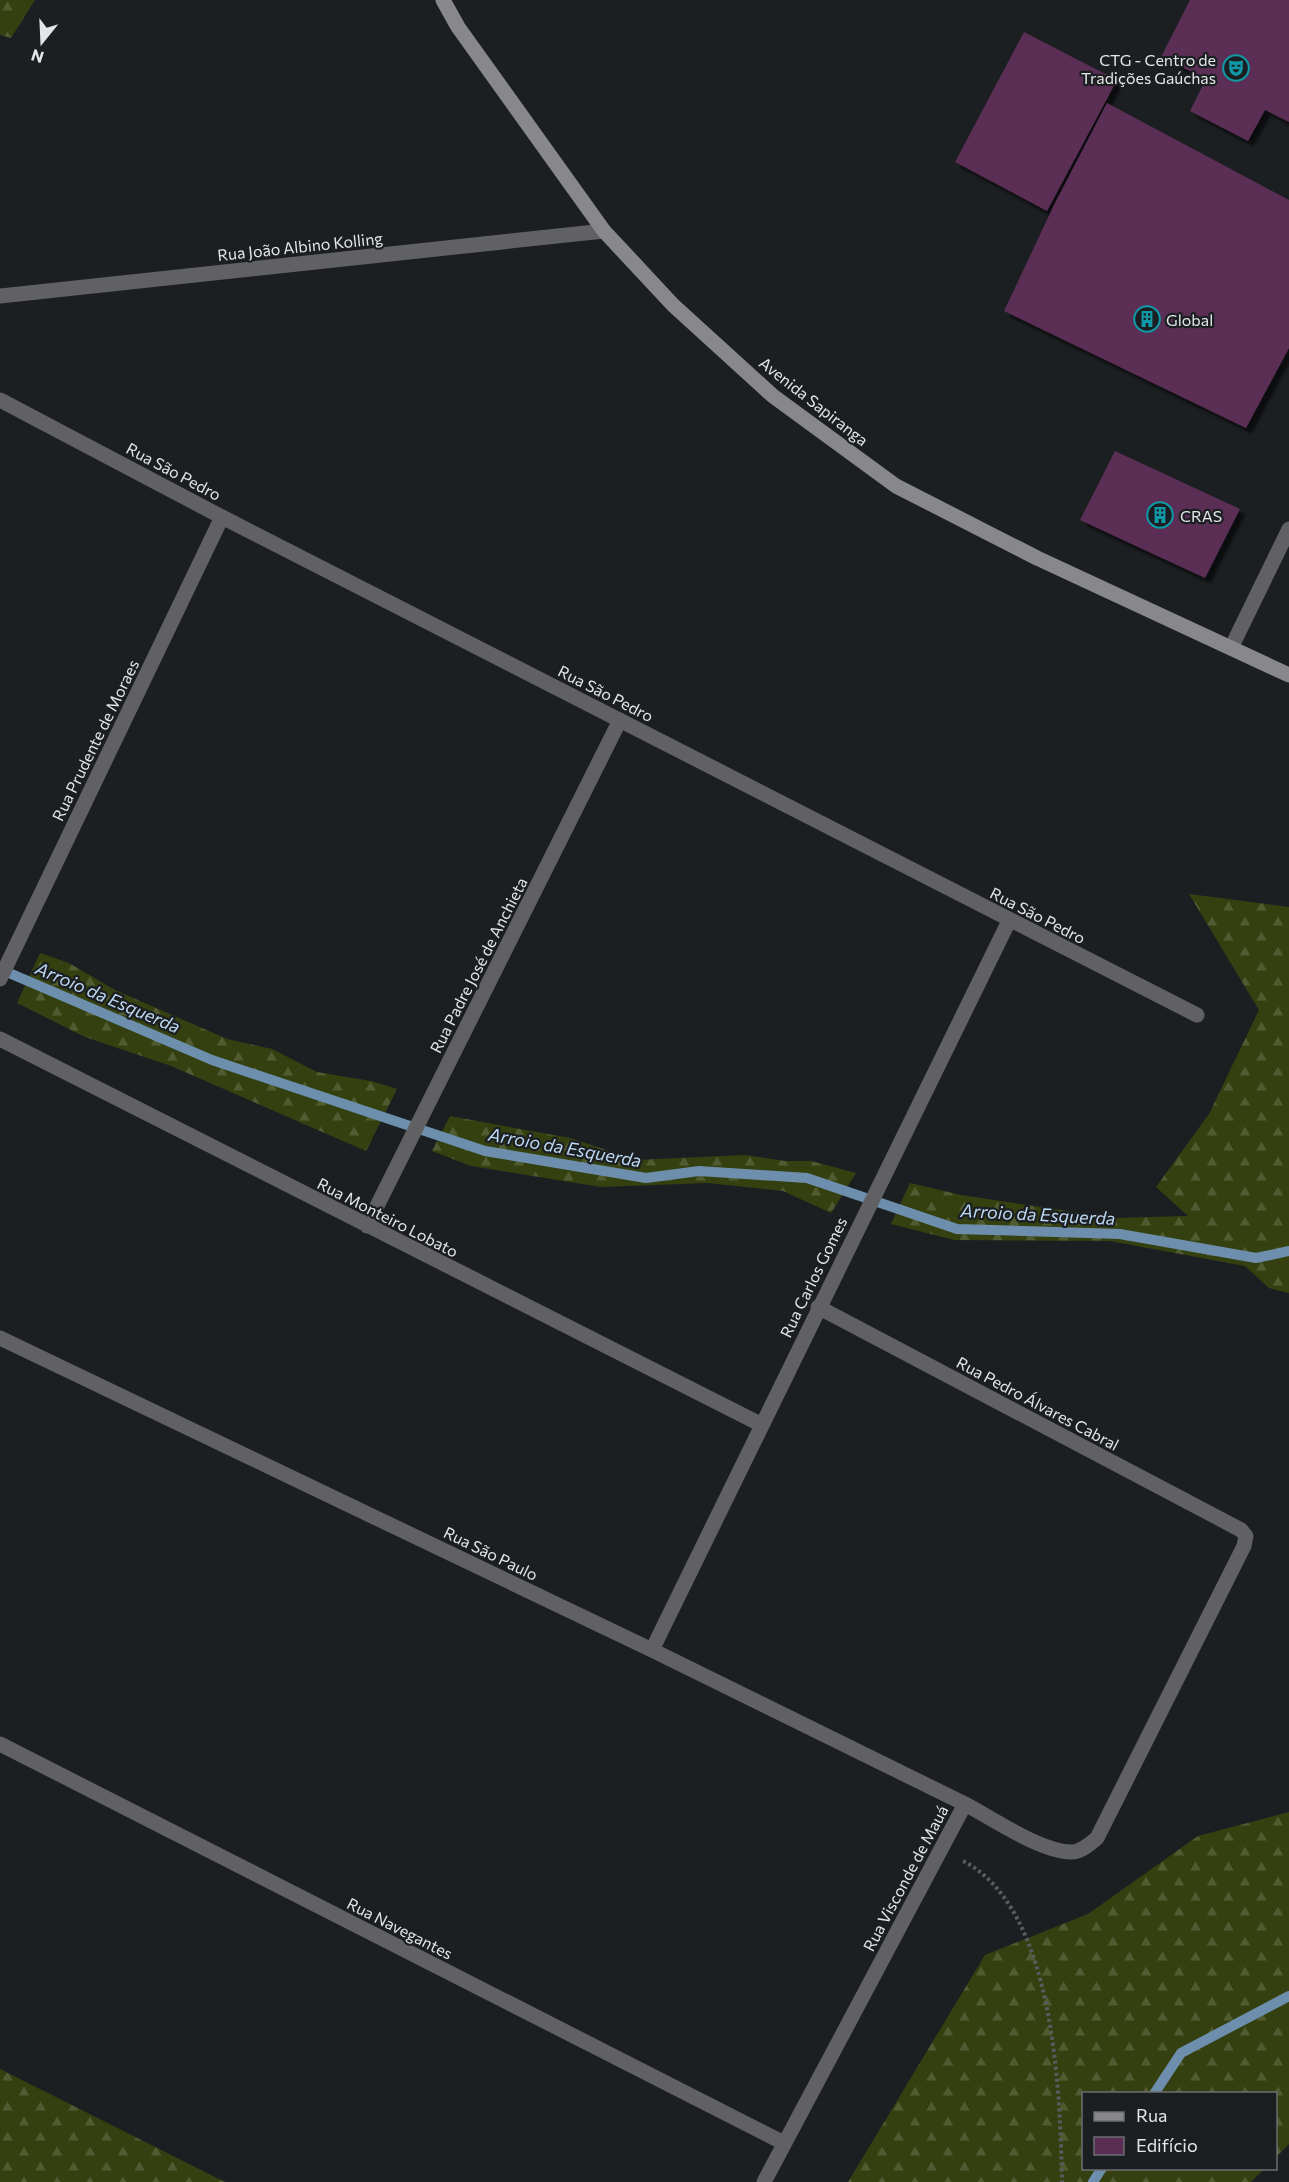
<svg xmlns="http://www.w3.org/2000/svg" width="1289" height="2182" font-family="Commissioner,sans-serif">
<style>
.forest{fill:url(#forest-firs)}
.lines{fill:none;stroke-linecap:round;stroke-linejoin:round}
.stream{stroke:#6d8fad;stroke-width:10}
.building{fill:#5a2e54;filter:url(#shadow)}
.path{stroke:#595c5f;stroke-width:4;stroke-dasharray:3 3;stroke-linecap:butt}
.street{stroke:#616164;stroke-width:15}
.secondary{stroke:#88888b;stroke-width:15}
.labels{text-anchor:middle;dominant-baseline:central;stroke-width:4.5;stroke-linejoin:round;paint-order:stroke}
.poi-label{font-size:16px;fill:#e3e5e7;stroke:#1c1f22;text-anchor:start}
.street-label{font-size:16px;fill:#e3e5e7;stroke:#1c1f22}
.water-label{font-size:18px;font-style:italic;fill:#bed9f3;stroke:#1c1f22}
</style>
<defs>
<pattern id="forest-firs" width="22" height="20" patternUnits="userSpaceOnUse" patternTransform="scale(1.5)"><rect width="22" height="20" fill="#34400f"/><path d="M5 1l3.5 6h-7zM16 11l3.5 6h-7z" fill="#515b32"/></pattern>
<filter id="shadow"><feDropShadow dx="5.5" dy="5.5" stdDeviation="1.5" flood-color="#0009"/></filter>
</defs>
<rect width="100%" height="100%" fill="#1c1f22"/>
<!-- forest -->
<path class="forest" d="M0,0H35L11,38L0,35Z
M1189,894L1289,907V1293L1269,1288L1245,1266L1110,1241L954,1240L891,1224L910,1183L961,1195L1114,1218L1188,1216L1156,1187L1209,1114L1259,1010Z
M40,953L69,963L115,990L227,1039L272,1049L317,1072L371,1081L397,1089L366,1151L171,1066L85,1037L17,1003Z
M450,1116L570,1138L637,1160L745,1155L785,1161H811L856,1173L831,1213L783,1191L708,1183L601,1187L471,1166L432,1151Z
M1289,1812V2144L1276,2157V2094H1084V2168L1264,2169L1251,2182H848L985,1955L1088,1914L1198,1836Z
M0,2069L225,2182H0Z"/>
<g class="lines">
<!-- stream -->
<path class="stream" d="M0,969L212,1060L485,1151L646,1178L699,1171L807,1178L957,1229L1120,1234L1256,1258L1289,1251
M1154,2094L1181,2053L1289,1996
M1093,2182L1102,2168"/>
</g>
<!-- building -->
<path class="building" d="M1190,0H1289V122L1265,110L1248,141L1190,111L1206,79L1161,57Z
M1024,32L1117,80L1047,211L955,162Z
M1107,103L1289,200V348L1246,428L1004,311L1054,205Z
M1115,451L1240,509L1205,578L1080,520Z"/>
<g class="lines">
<!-- path -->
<path class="path" d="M963,1861C1055,1908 1060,2091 1062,2182"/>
<!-- street -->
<path class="street" d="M0,296L604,231
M0,400L222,517L1197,1015
M1232,646L1289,529
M0,979L222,517
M0,1039L762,1425
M367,1226L620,720
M0,1338L652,1650L965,1804
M652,1650L1009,921
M0,1744L784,2143
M764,2182L965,1804C992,1818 1042,1853 1073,1852C1082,1851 1090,1844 1097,1838L1244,1546L1246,1536L1241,1530L818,1307"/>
<!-- secondary -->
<path class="secondary" d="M443,0L458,27L604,231L673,305L773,396L896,486L1037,558L1289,675"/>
</g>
<!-- icons -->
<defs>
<g id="theatre-ring" transform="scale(1.35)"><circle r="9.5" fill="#1c1f22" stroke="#0f9aa8" stroke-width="1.5"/><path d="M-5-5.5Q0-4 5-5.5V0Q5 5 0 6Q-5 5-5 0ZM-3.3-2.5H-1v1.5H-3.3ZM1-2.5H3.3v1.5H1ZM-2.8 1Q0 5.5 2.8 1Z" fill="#0f9aa8"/></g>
<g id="building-ring" transform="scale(1.35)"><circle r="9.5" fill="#1c1f22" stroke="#0f9aa8" stroke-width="1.5"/><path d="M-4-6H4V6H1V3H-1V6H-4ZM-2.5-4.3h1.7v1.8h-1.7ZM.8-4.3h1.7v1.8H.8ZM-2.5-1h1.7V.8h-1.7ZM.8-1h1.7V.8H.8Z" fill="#0f9aa8"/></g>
</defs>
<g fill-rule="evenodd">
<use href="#theatre-ring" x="1236" y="68"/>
<use href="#building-ring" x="1147" y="319"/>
<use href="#building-ring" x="1160" y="515"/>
</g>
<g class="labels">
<!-- poi labels -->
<g class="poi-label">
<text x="1216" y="59" text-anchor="end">CTG - Centro de<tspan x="1216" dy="18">Tradições Gaúchas</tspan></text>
<text x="1166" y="319">Global</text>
<text x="1180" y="515">CRAS</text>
</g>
<!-- street labels -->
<g class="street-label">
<text transform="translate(300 246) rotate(-6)">Rua João Albino Kolling</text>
<text transform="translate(814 401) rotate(38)">Avenida Sapiranga</text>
<text transform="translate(174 471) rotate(28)">Rua São Pedro</text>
<text transform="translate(606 693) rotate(27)">Rua São Pedro</text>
<text transform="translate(95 740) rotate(-64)">Rua Prudente de Moraes</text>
<text transform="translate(1038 915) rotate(27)">Rua São Pedro</text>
<text transform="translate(478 965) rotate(-63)">Rua Padre José de Anchieta</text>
<text transform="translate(388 1217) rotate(27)">Rua Monteiro Lobato</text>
<text transform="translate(813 1277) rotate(-64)">Rua Carlos Gomes</text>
<text transform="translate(1038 1403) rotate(28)">Rua Pedro Álvares Cabral</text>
<text transform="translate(491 1553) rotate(26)">Rua São Paulo</text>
<text transform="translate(905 1878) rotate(-62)">Rua Visconde de Mauá</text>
<text transform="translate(400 1928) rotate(27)">Rua Navegantes</text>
</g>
<!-- water labels -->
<g class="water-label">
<text transform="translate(108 997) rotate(23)">Arroio da Esquerda</text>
<text transform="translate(565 1147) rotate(10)">Arroio da Esquerda</text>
<text transform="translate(1038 1214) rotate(3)">Arroio da Esquerda</text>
</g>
</g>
<!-- legend -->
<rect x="1082" y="2092" width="195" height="78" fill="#1c1f22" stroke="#6c6e71" stroke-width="1.5"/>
<rect x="1094" y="2112" width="30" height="9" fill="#88888b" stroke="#6c6e71" stroke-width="1.5"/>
<text x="1136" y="2122" font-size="18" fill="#e3e5e7">Rua</text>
<rect x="1094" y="2137" width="30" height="18" fill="#5a2e54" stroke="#6c6e71" stroke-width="1.5"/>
<text x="1136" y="2152" font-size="18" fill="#e3e5e7">Edifício</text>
<!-- north arrow -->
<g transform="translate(42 42) rotate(198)" stroke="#1c1f22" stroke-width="4.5" paint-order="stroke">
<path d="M0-4.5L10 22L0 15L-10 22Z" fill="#e3e5e7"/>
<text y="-9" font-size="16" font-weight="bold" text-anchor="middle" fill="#e3e5e7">N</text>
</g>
</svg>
